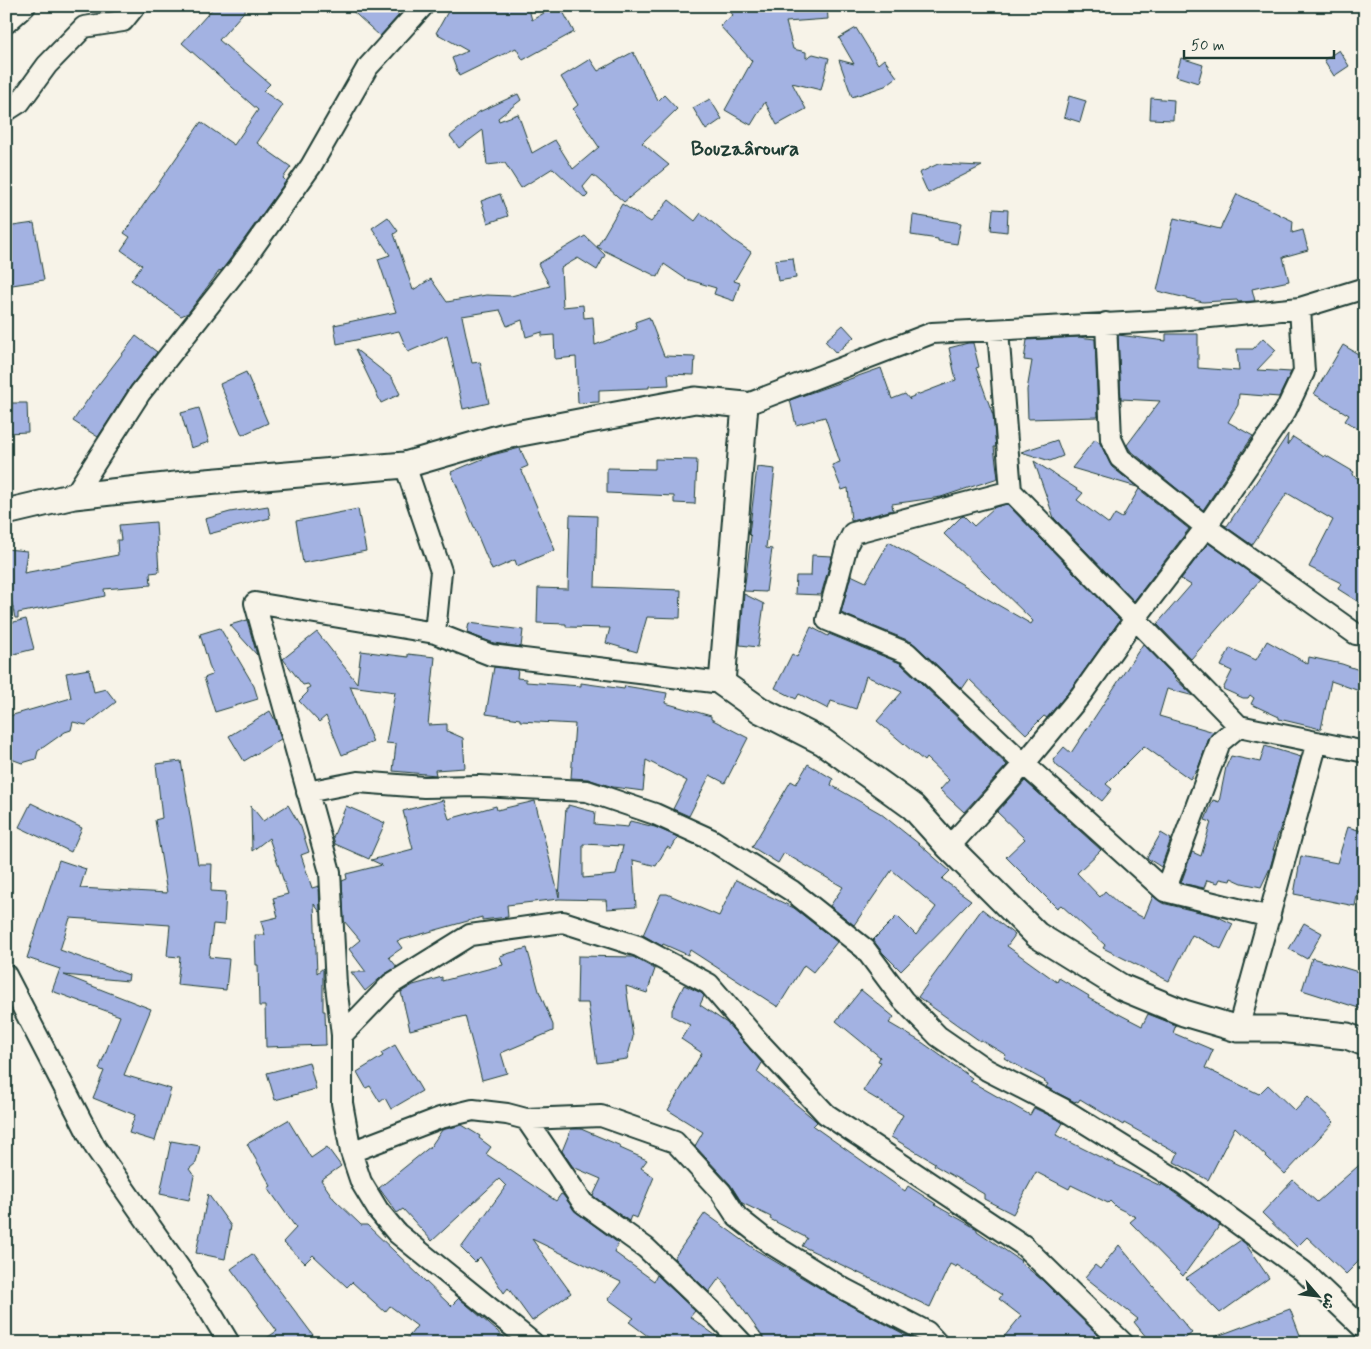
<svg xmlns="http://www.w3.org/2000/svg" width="1371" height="1349" font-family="Mynerve,'Playpen Sans Arabic',sans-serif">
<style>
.building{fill:#a3b2e2;stroke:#1f3d34;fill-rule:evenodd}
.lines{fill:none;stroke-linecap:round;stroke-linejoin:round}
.minor-casing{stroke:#1f3d34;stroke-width:24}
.tertiary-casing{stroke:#1f3d34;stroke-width:29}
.minor{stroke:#f7f3e8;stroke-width:20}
.tertiary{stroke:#f7f3e8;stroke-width:25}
.labels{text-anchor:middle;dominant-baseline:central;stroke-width:4.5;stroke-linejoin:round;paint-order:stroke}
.neighbourhood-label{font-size:21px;font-weight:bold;fill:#1f3d34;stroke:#f7f3e8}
</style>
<rect width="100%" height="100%" fill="#f7f3e8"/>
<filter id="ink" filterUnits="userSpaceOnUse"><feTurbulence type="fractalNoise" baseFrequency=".02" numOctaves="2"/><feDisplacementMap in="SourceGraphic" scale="10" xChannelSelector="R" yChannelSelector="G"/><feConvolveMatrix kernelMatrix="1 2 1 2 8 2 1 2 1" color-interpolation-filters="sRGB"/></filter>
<g filter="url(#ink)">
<!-- building -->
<path class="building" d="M215,6H249L219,40L270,84L263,91L283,105L257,143L291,167L283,178L286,181L230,259L221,271L220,270L188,313L181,316L131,280L142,265L121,250L130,237L124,233L201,122L234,145L258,110L182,43Z
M347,6H389L399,15L380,36Z
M451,6H528L532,20L556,6H560L574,32L523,60L516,48L459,76L452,58L468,51L436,33Z
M726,6H827L828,19L786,22L793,49L806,52V58L813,54L829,58L821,90L792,83L806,109L777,125L765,102L751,125L725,110L752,61L720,26L733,15Z
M856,28L878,64L884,59L897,77L885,86L852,97L839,60L854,64L839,38Z
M1339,50L1349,66L1334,76L1324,60Z
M633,52L658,101L664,95L677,109L642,143L669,165L624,202L593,175L583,187L588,195L585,198L553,168L521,188L505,163L487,165L483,130L459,148L450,136L479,112L518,94L521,100L498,118L499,121L518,114L532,153L555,140L573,169L599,147L573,109L578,105L561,77L590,59L598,71Z
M1181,58L1203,65L1198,83L1176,76Z
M1069,96L1086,101L1080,122L1064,117Z
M1151,98L1174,100L1173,120L1150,119Z
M710,99L722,119L706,130L693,108Z
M938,164L982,166L928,193L919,173Z
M500,194L508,216L488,223L481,201Z
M1237,194L1293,221L1292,233L1303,230L1308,250L1283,257L1289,281L1252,289L1255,301L1238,302L1237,300L1203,302L1157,291L1174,218L1220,229Z
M669,200L695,221L701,213L733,240L751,252L734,281L740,283L734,301L714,294L716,288L686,279L664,264L658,277L597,247L622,204L651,222Z
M993,209L1008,210L1007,232L991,230Z
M913,215L961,223L957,244L938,241V239L911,235Z
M388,217L398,231L394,234L413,290L431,279L447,302L486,295L511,296L550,286L538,264L585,236L605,255L597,270L578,258L561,268L563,307L583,305L584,318L593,317L595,345L637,329L635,322L649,317L664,356L695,357L694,375L668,374L669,385L649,386V388L599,390V402L578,403L576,357L555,359L554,335L542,336V332L526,337L522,320L507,326L500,310L462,316L472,363L480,362L489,403L463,409L447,335L408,352L399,331L337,344L334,325L396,312L378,259L390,255L372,228Z
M34,223L44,280L6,286V227Z
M793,258L796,278L778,281L775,260Z
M843,325L854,337L836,353L825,341Z
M1166,334H1198V368L1239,371L1237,349H1253L1263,338L1276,350L1257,370L1291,372L1279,397L1239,394L1238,405L1228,422L1253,436L1203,510L1130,450L1127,445L1160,401L1121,399L1118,335L1166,341Z
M136,336L157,352L130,387L98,437L73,421L95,389Z
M1079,337L1095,339L1098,417L1028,419L1027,390L1032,361L1024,360L1027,340Z
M968,343H973L979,367L976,368L993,415L996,447H994L998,478L941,497L892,504L893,510L851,521L848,488L842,490L832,465L840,462L825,417L796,425L790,400L881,368L892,399L905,394L910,400L909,398L956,380L949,348Z
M1343,345L1365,358V433L1345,421L1349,415L1314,394Z
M355,349L392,378L400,394L381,403Z
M246,372L268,423L242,435L220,384Z
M6,403H27L28,432L6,433Z
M199,408L209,442L191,448L181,413Z
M1288,434L1287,445L1293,437L1324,457L1325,455L1354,472L1352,475L1365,482V606L1338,589L1341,583L1309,567L1333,520L1287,493L1252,545L1222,524L1227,526Z
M1095,439L1100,443L1112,467L1137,487L1072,468Z
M1057,440L1063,456L1050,461L1021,452Z
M520,448L528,466L521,469L555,550L517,566L515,560L492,570L451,472L492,455Z
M655,459L697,460L695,504L674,503V496L607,493V468L655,469Z
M1034,461L1083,493L1077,500L1109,524L1115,514L1122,518L1139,489L1189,529L1134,601L1054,518Z
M757,467L775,469L766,548L772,549L766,592L744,591L751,536L749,534Z
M1007,504L1120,620L1072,688L1047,718L1044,716L1026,734L969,679L962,689L912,642L841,613L851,575L866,582L889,542L1031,624L1033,621L944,534L961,517L964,516L974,526L995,507Z
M268,506L270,518L209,534L205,519L230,512Z
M358,509L366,551L303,563L296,521Z
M570,515L597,516L595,587L681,590L680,618L647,617L637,652L606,643L610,628L566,627V624L537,623L538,588L568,589Z
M156,522L159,572L150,573L151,585L104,589L105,596L18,613V618H15L6,574V549L27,551L24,573L118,555L117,540H121L119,525Z
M1208,543L1260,580L1191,659L1157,624L1191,585L1181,579Z
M812,555L832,556L821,595L795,594L796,576H811Z
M744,594L764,604L758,647L740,645Z
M26,619L34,649L6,656V624Z
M247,620L257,655L230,625Z
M469,623L523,630L521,647L494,643L467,633Z
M811,627L828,636L829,634L900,663L1007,765L964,812L940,790L949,780L926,758L924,761L877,721L902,692L866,676L856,709L831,701L828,709L799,694L796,699L775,688L792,654L797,657Z
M220,628L254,686L258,699L215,712L204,678L212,675L200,634Z
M317,632L357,683L361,651L408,657V654L435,657L428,725L447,724V731L463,738L465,768L435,770L436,775L393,771L396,744L386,743L395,692L350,686L373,742L342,755L326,716L319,722L299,701L308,692L306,689L310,687L308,684L303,685L283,659Z
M1267,641L1308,664L1309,657L1342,664L1365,672V693L1331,681L1321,729L1279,719V717L1251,704L1254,698L1250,695L1248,698H1243L1223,689L1232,671L1221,666L1230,648L1256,660Z
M1143,644L1175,677L1174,678L1194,696L1167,689L1159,716L1214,732L1209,738L1198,769L1190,779L1144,746L1106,784L1112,789L1102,801L1057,766L1053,760L1064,747L1071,753Z
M494,667L518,670L517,678L526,679V682L581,686V683L624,689L625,686L667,693L665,703L711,716V719L748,738L725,783L710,775L689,816L673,809L687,781L646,760L643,791L613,787L588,779L571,778L575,724L520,721V719L486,714Z
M89,669L94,692L106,689L116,702L86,725L73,722L71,730L65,732L38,751L36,759L22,763L6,757V717L71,698L66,673Z
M270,711L276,722L281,739L244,761L229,736Z
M1265,746L1301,757L1285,814L1273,850H1275L1270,868L1261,887L1242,883L1231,878L1230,881L1220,879L1218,883L1207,880L1204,888L1181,883L1192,852L1201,856L1211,822L1205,820L1213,800L1219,802L1226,767L1231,756L1260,762Z
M181,761L198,864H212L211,891L226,892L224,925L213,924L209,957L229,959L226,990L177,985L180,957L167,956L170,925L70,918L60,950L129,975L128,981L64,975L151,1009L124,1075L171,1089L155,1141L129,1133L135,1115L93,1098L104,1071L99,1069L120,1016L52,991L60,969L27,958L59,860L86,869L80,888L167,893L155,820L162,818L156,764Z
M808,764L833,779L831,785L880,813L919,844L950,871L942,879L971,900L901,971L883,953L873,940L897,916L916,935L936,907L892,870L854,925L830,906L843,887L784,853L778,863L752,847L791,781L796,784Z
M1025,781L1101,850L1077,873L1100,897L1105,891L1122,907L1144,918L1153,896L1162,903L1216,916L1233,924L1221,949L1192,935L1169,981L1103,948L1105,945L1061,905L1057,908L1006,857L1025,839L997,812Z
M443,800L449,819L496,806L497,810L535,801L559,897L566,808H568V805L595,812L594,824L628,827L630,821L655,827L678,837L671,849L667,847L656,866L633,860L636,907L607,909L606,900L559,899L507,905L508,917L482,920V917L397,941L402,948L389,957L397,967L385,974L365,991L351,972H366L349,949L360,940L344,921L342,881L347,879L346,874L382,865L371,860L413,849L403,811ZM583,844L623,846L616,875L583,878Z
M31,803L82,828L71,852L19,827Z
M288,805L301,827L309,852L301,855L312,888L319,886L320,912L314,904L317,973L323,968V1011H325L326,1045L266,1047L265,1006H259L258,965H256L255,935H265L261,921L278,917L273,898L288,894L269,838L252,851L251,806L263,821Z
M346,806L385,823L369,859L335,844L333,837Z
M1348,827L1365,832V857L1355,906L1294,894L1301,856L1337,863Z
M1161,833L1171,839L1161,867L1147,858Z
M736,880L794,908L837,942L813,972L804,965L778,1007L690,950L688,955L663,944L662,946L643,935L661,894H667L719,916Z
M982,909L1015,935L1007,946L1057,982L1059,978L1089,996L1088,998L1142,1026L1148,1014L1176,1025L1173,1033L1213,1050L1205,1068L1259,1094L1268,1085L1295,1111L1308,1097L1334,1122L1285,1174L1235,1127L1208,1180L1174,1162L1178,1153L1124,1123L1123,1125L1080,1099L1078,1102L1076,1101L1075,1102L1046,1087L1048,1084L1044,1082L1045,1081L1004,1058L1006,1055L981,1040L980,1041L918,997Z
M1304,923L1322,933L1307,959L1289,949Z
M527,948L539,991L553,1025V1031L501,1053L507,1073L482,1080L465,1016L410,1030L401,992L413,985L442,977V981L503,965L500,956Z
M578,956L633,957L655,969L647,993L626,986L633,1037L627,1059L597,1063L588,1003H577Z
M1312,958L1365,974V1010L1302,990Z
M684,985L701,993L704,996L700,1005L727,1023L762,1063L757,1072L815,1120L817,1122L813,1126L905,1191L908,1186L936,1204L935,1205L977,1229V1231L1021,1261L1020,1262L1042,1280L1106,1343H999L1021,1316L999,1299L1002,1295L957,1265L956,1267L950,1264L930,1307L802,1246L807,1238L770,1219L771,1217L742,1203L730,1184L695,1146L703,1132L668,1110L702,1053L681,1039L690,1025L672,1016V1010Z
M861,990L894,1017L889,1023L923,1043L972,1078L970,1081L1030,1115L1034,1108L1057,1119L1063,1123L1056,1135L1106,1160L1161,1186L1162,1184L1220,1225L1183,1276L1130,1222L1136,1217L1116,1207L1110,1201L1108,1203L1071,1185L1069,1189L1036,1172L1013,1214L984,1199V1194L934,1165L935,1163L891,1137L903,1115L863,1091L881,1062L878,1061L880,1057L836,1021Z
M395,1045L422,1091L391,1109L385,1098L380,1102L370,1086L366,1088L357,1072L383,1056L381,1053Z
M309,1062L316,1089L275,1100L267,1073Z
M288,1120L311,1158L327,1147L341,1166L321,1180L334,1199L361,1225H367L451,1306L459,1298L511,1343H404L417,1326L390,1306L385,1312L352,1282L347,1287L313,1255L305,1263L283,1242L296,1228L268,1188L271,1186L247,1144Z
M462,1125L480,1136L479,1138L491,1147L486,1154L556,1201L561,1194L563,1195L576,1212L618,1243L614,1252L654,1281L657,1275L695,1311L690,1317L726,1343H657L629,1322L634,1318L608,1299L621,1282L532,1239L571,1293L532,1321L508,1288L504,1293L480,1257L475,1262L461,1248L506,1186L499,1179L432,1241L403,1209L397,1213L379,1188L431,1146L442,1130Z
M571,1129H581L621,1146L620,1148L647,1160L641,1168L654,1177L637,1218L631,1216L629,1221L593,1196L601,1179L573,1167L562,1151Z
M171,1141L200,1146L196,1163L189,1169L194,1176L189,1200L160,1194Z
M1365,1160V1255L1346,1274L1307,1237L1297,1247L1262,1213L1293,1180L1317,1202Z
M208,1194L231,1226L225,1259L196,1253Z
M705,1213L756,1250L838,1299L921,1343H767L720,1277L709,1292L674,1258Z
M1241,1240L1245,1243L1269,1278L1220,1313L1186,1278Z
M1119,1245L1192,1333L1179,1343H1151L1134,1322L1138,1319L1085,1277L1095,1265L1100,1269Z
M252,1254L313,1335L303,1343H259L277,1331L231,1269Z
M1290,1309L1303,1343H1205L1204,1341Z"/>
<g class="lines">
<!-- minor casing -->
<g class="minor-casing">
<path id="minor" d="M6,23L25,6
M6,111L20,102L47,65L84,27L123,21L135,6
M1106,323L1111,439L1120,458L1206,527L1356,634L1365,635
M998,331L1011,491L1239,726L1365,752
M745,405L932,333L1180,320L1300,308L1365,288
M405,465L441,571L435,633L491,655L722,683
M1011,491L853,533L847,545L827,620L907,653L1024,764L1165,891L1270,917
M74,496L140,393L240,266L311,166L367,68L423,6
M435,633L255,603L330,872L336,985L342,1035V1103L351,1152L361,1182L378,1210L397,1233L533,1343
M307,792L358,782L424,787L479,786L587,791L655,814L710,839L792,891L865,949L903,1000L938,1036L987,1070L1063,1109L1182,1183L1303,1271L1365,1330
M949,847L1024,764L1081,695L1135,619L1206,527L1286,410L1304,372L1300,308
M1165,891L1220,742L1239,726
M6,975L95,1147L211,1313L229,1343
M1238,1029L1317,742
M342,1035L391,984L470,935L563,922L638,946L709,984L758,1041L826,1114L1023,1245L1123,1343
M526,1119L583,1203L646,1248L714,1313L742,1343
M351,1152L440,1118L473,1110L507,1114L526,1119L601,1116L675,1142L721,1192L737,1217L770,1243L844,1289L927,1332L937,1343"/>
</g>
<!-- tertiary casing -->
<g class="tertiary-casing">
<path id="tertiary" d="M6,512L74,496L194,483L405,465L505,436L695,400L745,405L722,683L760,710L823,742L913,807L949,847L1037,935L1121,987L1184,1013L1238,1029H1279L1347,1036L1365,1043"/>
</g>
<!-- minor -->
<use href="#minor" class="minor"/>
<!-- tertiary -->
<use href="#tertiary" class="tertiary"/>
</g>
</g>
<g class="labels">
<!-- neighbourhood labels -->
<g class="neighbourhood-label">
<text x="745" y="149">Bouzaâroura</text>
</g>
</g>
<!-- margin -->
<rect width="1371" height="1349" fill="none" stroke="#f7f3e8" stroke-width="25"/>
<rect x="12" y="12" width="1346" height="1324" fill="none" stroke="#1f3d34" stroke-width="2" filter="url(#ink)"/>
<!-- north arrow -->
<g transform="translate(1318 1296) rotate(118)" stroke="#f7f3e8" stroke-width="4" paint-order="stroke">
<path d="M0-4L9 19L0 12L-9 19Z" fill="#1f3d34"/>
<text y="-8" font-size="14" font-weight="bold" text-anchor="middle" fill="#1f3d34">ش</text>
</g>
<!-- scale -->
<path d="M1184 50v8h150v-8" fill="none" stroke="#1f3d34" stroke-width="2.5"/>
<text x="1191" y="50" font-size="15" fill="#1f3d34" stroke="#f7f3e8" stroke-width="4" paint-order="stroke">50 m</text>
</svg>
